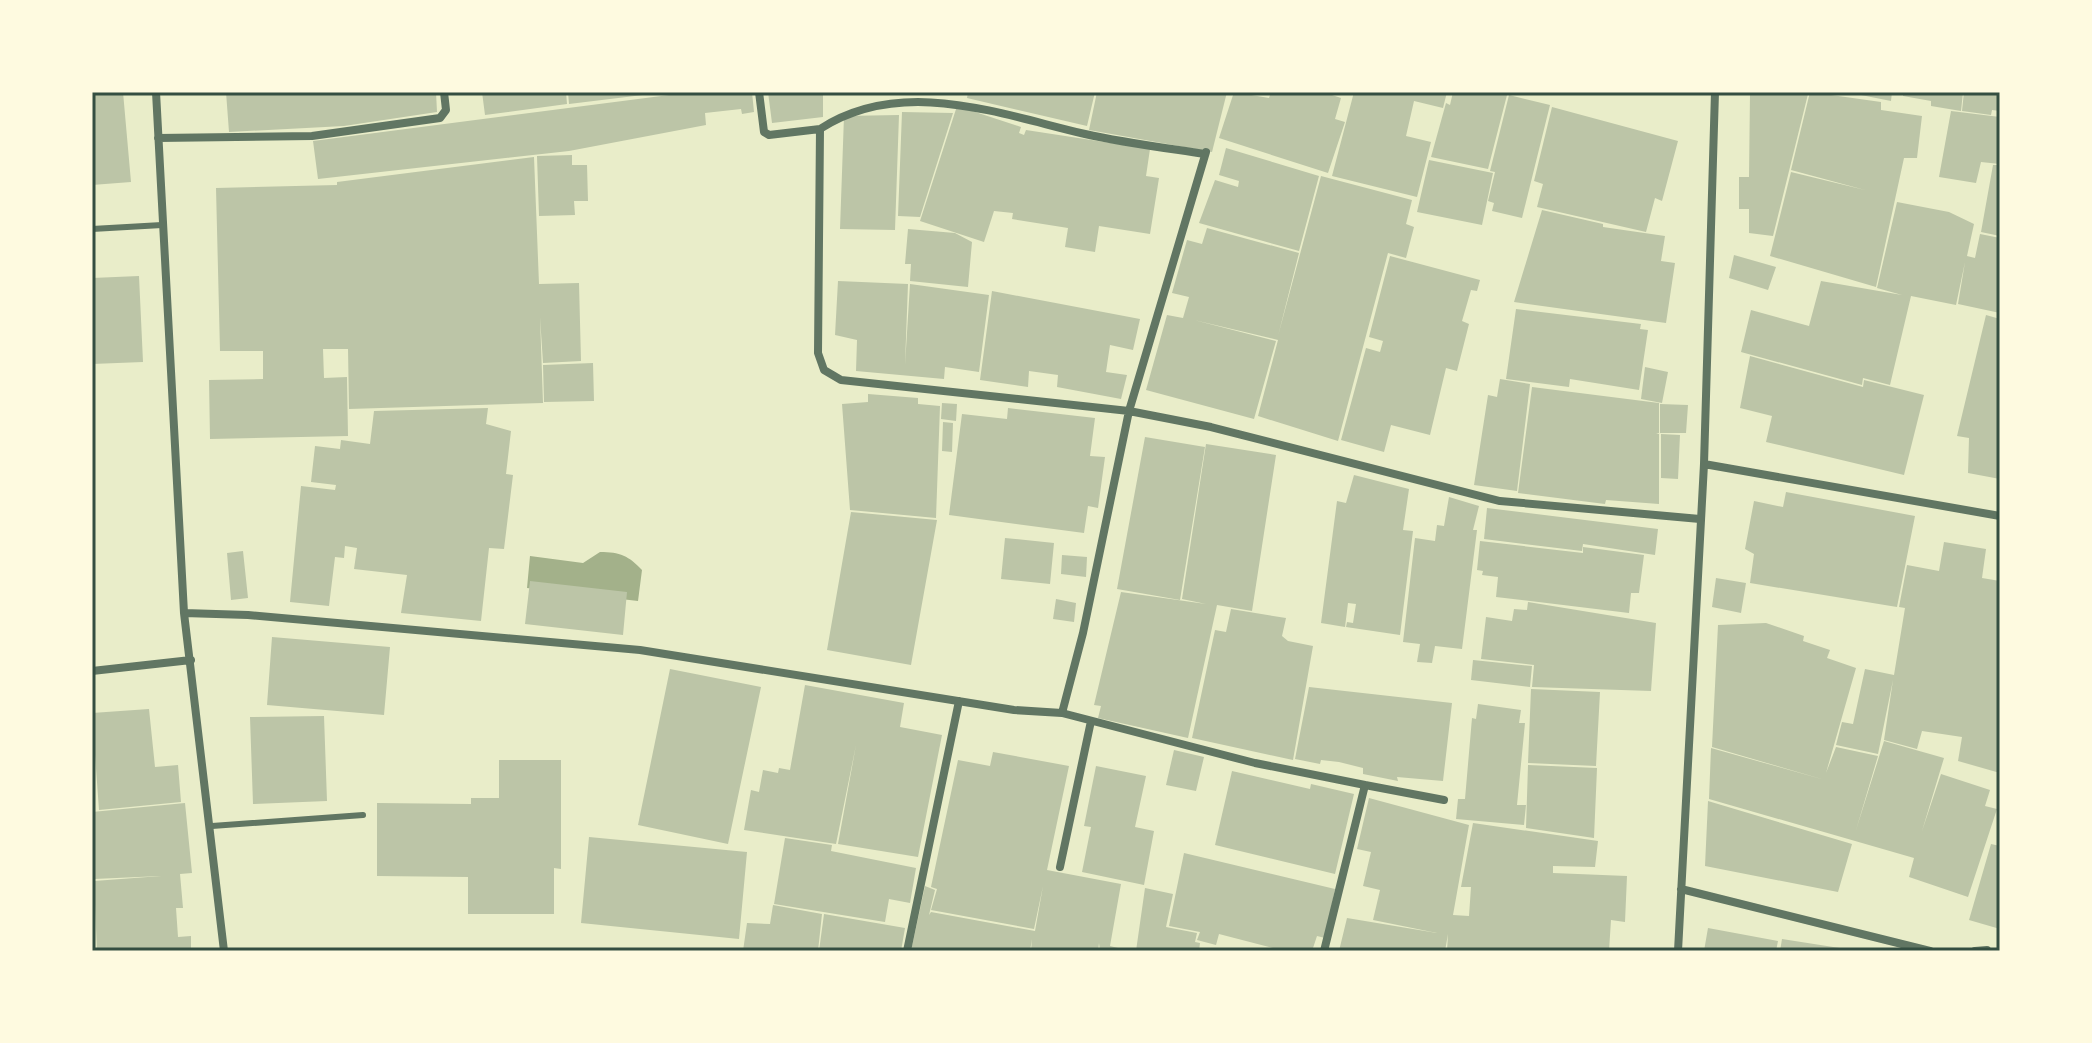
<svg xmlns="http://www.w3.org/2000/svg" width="2092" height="1043" font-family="Jost,sans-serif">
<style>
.water{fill:#a3b18a}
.building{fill:#bcc5a7}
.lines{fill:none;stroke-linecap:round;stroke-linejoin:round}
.service{stroke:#617663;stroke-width:6}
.minor{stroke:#617663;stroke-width:8}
.neatline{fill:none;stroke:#344e41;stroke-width:3}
</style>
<rect width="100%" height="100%" fill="#e9edc9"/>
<!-- water -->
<path class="water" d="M600,552C620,552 629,556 642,570L638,601L527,588L530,556L583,563Z"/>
<!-- building -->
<path class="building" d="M92,92H123L131,182L92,185Z
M226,92H436L437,112L344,126L229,132Z
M482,92H566L567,104L485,115Z
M568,92H651V94L569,104Z
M668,92H752L754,112L742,114L741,109L705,113L706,125L569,151L318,179L313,141L669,95Z
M768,92H823V117L772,123Z
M968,92H1095L1087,126L967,98Z
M1097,92H1227L1212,152L1089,130Z
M1234,92L1269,98L1271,92H1323L1341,98L1335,119L1345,122L1328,173L1219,138Z
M1354,92H1447L1443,108L1414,101L1406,136L1431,142L1417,197L1332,176Z
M1453,92L1507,95L1488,169L1431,157L1446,103L1450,105Z
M1810,92L1881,102V110L1922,116L1917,158H1904L1876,287L1770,256L1791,172L1865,190L1791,170Z
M1846,92H1892L1891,101Z
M1903,92H1963L1961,111L1931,106V101L1903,96Z
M1964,92H2000V111L1992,110L1991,115L1962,111Z
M1750,94H1808L1773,236L1749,233V209H1739V177H1749Z
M1509,95L1550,105L1522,218L1492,211L1494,203L1488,201L1495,172L1490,171Z
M957,106L1021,127L1019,133L1024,135L1026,130L1150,149L1146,176L1159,178L1150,234L1099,226L1095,252L1065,247L1068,228L1012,219L1013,213L994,211L984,242L920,221Z
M1552,107L1678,141L1662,201L1655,198L1646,232L1537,207L1543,184L1534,181Z
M1951,111L2000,117V164L1981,162L1976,183L1939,177Z
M902,112L953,113L920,217L898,216Z
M899,115L895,230L840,229L844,116Z
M1226,148L1319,176L1299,251L1199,223L1215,180L1238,187L1239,181L1219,175Z
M572,155V165H587L588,201H574L575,215L539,216L537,156Z
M534,157L539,284L579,283L581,361L543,363L540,317L543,403L349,409L348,349H323L324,378L347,377L348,436L210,439L209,380L263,379V351H220L216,188L337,185V182Z
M1429,160L1493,173L1482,225L1417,212Z
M1993,165H2000V236L1981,232Z
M1321,176L1412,200L1406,224L1414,227L1406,258L1388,253L1338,441L1258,416L1278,340L1194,320L1276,341L1254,419L1146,390L1167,315L1183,318L1189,297L1172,293L1187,240L1202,244L1207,228L1299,253L1278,336Z
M1897,202L1949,212L1974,224L1967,256L1975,258L1980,234L2000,238V313L1958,304L1965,262L1956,305L1911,296L1890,385L1863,378L1862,385L1741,352L1751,310L1809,326L1821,281L1902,295L1877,288Z
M1542,210L1603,224V227L1665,236L1661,261L1675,263L1666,323L1514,302Z
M908,229L955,233L972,242L968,287L910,281L911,264H905Z
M1734,255L1776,267L1768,290L1729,278Z
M1390,256L1480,280L1477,291L1471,290L1462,321L1469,324L1457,371L1446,368L1430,435L1391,425L1384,452L1341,440L1366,348L1380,352L1383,341L1369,337Z
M139,276L143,362L92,364V278Z
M838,281L908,284L905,365L910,284L989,295L979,372L945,367L944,379L856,371L857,340L835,335Z
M992,291L1140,319L1133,350L1110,345L1106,372L1127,375L1121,399L1057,387L1058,375L1029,371L1028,387L980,380Z
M1516,309L1641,324L1640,329L1648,330L1639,390L1570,379L1569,387L1506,379Z
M1986,315L2000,319V479L1968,473L1969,438L1957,436Z
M1750,356L1863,387L1864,380L1924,395L1904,475L1766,442L1772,416L1740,408Z
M593,363L594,401L544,402L543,365Z
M1645,367L1668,372L1662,403L1641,399Z
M1500,379L1530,384L1517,491L1474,485L1488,395L1497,397Z
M1532,387L1659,403V433L1656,434H1659V504L1606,500L1605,504L1518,493Z
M868,394L918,398V404L940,406L936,518L850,510L842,404L868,402Z
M942,403L957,404L956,421L941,419Z
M1660,404L1688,405L1686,433H1660Z
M488,408L486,424L511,431L506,474L513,475L504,549L489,548L481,621L401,613L407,575L354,569L357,548L345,546L344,558L335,557L329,606L290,602L301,486L335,490L336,485L311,482L315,446L340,449L341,440L370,444L374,411Z
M1008,408L1095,418L1090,456L1105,457L1098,508L1088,506L1084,533L949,515L962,414L1007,419Z
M943,422L953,423L952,452L942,451Z
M1661,434L1680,435L1678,479L1661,478Z
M1145,437L1205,447L1180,600L1117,589Z
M1206,444L1276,455L1252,611L1217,605L1188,738L1098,718L1101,706L1094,705L1121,592L1206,604L1182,599Z
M1354,475L1409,489L1403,530L1413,531L1400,635L1346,627L1347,622L1353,623L1356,604L1348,603L1345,627L1321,623L1337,501L1346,503Z
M1786,492L1915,516L1897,607L1750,583L1754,554L1745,549L1754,501L1783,507Z
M1449,497L1479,506L1473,530H1477L1462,649L1435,646L1432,663L1417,662L1420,644L1403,642L1415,538L1435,541L1437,525L1444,526Z
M1487,508L1658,529L1655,555L1583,544L1582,551L1484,539Z
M851,512L937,520L911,665L827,650Z
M1005,538L1054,543L1050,584L1001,579Z
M1480,541L1583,553V547L1644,555L1639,593H1631L1629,613L1496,597L1498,577L1482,575L1483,571L1477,570Z
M1944,542L1986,549L1982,578L2000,581V773L1958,761L1962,737L1922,731L1917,749L1884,740L1893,680L1878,754L1836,745L1842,722L1853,724L1865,669L1894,675L1905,608L1899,607L1907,565L1939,571Z
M243,551L248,598L231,600L227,553Z
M1062,555L1087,557L1086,577L1061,574Z
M1716,578L1746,583L1741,613L1712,607Z
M530,581L627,592L623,635L525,624Z
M1056,599L1076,603L1074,622L1053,619Z
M1528,602L1656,623L1651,691L1532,687L1534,665L1481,659L1486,617L1512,621L1514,609L1527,610Z
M1231,609L1286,618L1282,636L1288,641L1313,646L1293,760L1192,738L1215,630L1226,632Z
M1766,623L1804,636L1803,641L1830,650L1827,658L1856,668L1826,773L1836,747L1878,756L1856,830L1884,741L1944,758L1922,831L1941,774L1990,790L1985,806L1997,809L1968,897L1909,877L1914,858L1709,799L1711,748L1825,780L1712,747L1718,625Z
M272,637L390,647L384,715L267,705Z
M1473,660L1532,666L1530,687L1471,680Z
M670,669L761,687L728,844L638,825Z
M805,685L904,703L900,727L942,735L918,857L838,844L856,745L836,844L744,830L751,790L759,792L763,770L778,773L779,768L790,770Z
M1309,687L1452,703L1443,781L1397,777L1398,781L1363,774V768L1339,762L1321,760L1320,764L1295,759Z
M1531,689L1600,692L1596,766L1528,763Z
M1478,704L1521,710L1519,723H1525L1517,805H1526L1524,825L1456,819L1458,799H1465L1472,718L1476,719Z
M149,709L155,767L178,765L181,802L99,810L92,713Z
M324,716L327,801L253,804L250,717Z
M1174,750L1204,757L1196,791L1166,785Z
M993,752L1069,766L1047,870L1121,884L1110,946L1130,951H1100L1099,943L1098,951H1031L1032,939L1030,951H911L925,886L935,890L929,915L931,912L1035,931L1043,886L1034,929L931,910L937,889L931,887L958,760L990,766Z
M499,760H561V869L554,868V914H468V877L377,876V803L471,804V798H499Z
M1528,765L1597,768L1594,838L1526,828Z
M1096,766L1146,776L1135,827L1154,831L1144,885L1082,872L1091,827L1084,826Z
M1232,771L1310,789L1311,784L1354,794L1335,874L1215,845Z
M1369,798L1469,825L1453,915L1469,916L1471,887H1461L1473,823L1598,841L1595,867L1553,866V873L1627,876L1625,922L1611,920L1609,951H1447L1448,934L1445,951H1339L1347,918L1437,933L1373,920L1380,890L1363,886L1371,852L1357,849Z
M1708,801L1852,844L1838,892L1705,866Z
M185,803L192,873L180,874L183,908H176L178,937L191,936V951H97L94,881L161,876L94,879L92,812Z
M589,837L747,852L739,939L581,923Z
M785,838L832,845L831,851L916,868L910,903L889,899L885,922L774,904Z
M1991,844L2000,846V929L1969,920Z
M1184,853L1335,889L1325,938L1317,936L1312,951H1285L1219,934L1216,945L1197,940L1200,932L1169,926Z
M1145,888L1173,894L1166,927L1197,933L1195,942L1200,943L1199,951H1136Z
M773,905L822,914L818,951H743L747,923L770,924Z
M824,914L905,928L901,951H819Z
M1708,928L1778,941L1776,951H1704Z
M1782,939L1846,949V951H1780Z"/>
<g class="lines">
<!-- service -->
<path class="service" d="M92,229L162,225
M212,826L363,815"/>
<!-- minor -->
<path class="minor" d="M156,92L184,613L224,951
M759,92L764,132L769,135L820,129L818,353L824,370L841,380L1129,411L1206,152
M820,129C902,76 999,114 1085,134C1125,143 1166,148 1205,154
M158,138L312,136L440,118L446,110L444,92
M1704,464L2000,516
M184,613L248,615L640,650L1014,710L1062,713L1083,633L1129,411L1211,427L1500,501L1700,519
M92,671L191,660
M1062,713L1255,763L1365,785L1324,951
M1365,785L1444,800
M1060,867L1091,721
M1681,889L1930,951
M907,951L959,701
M1678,951L1704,464L1715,92
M1975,951L1987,950"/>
</g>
<!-- border -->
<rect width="2092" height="1043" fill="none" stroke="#fefae0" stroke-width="188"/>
<rect x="94" y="94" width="1904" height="855" class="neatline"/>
</svg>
